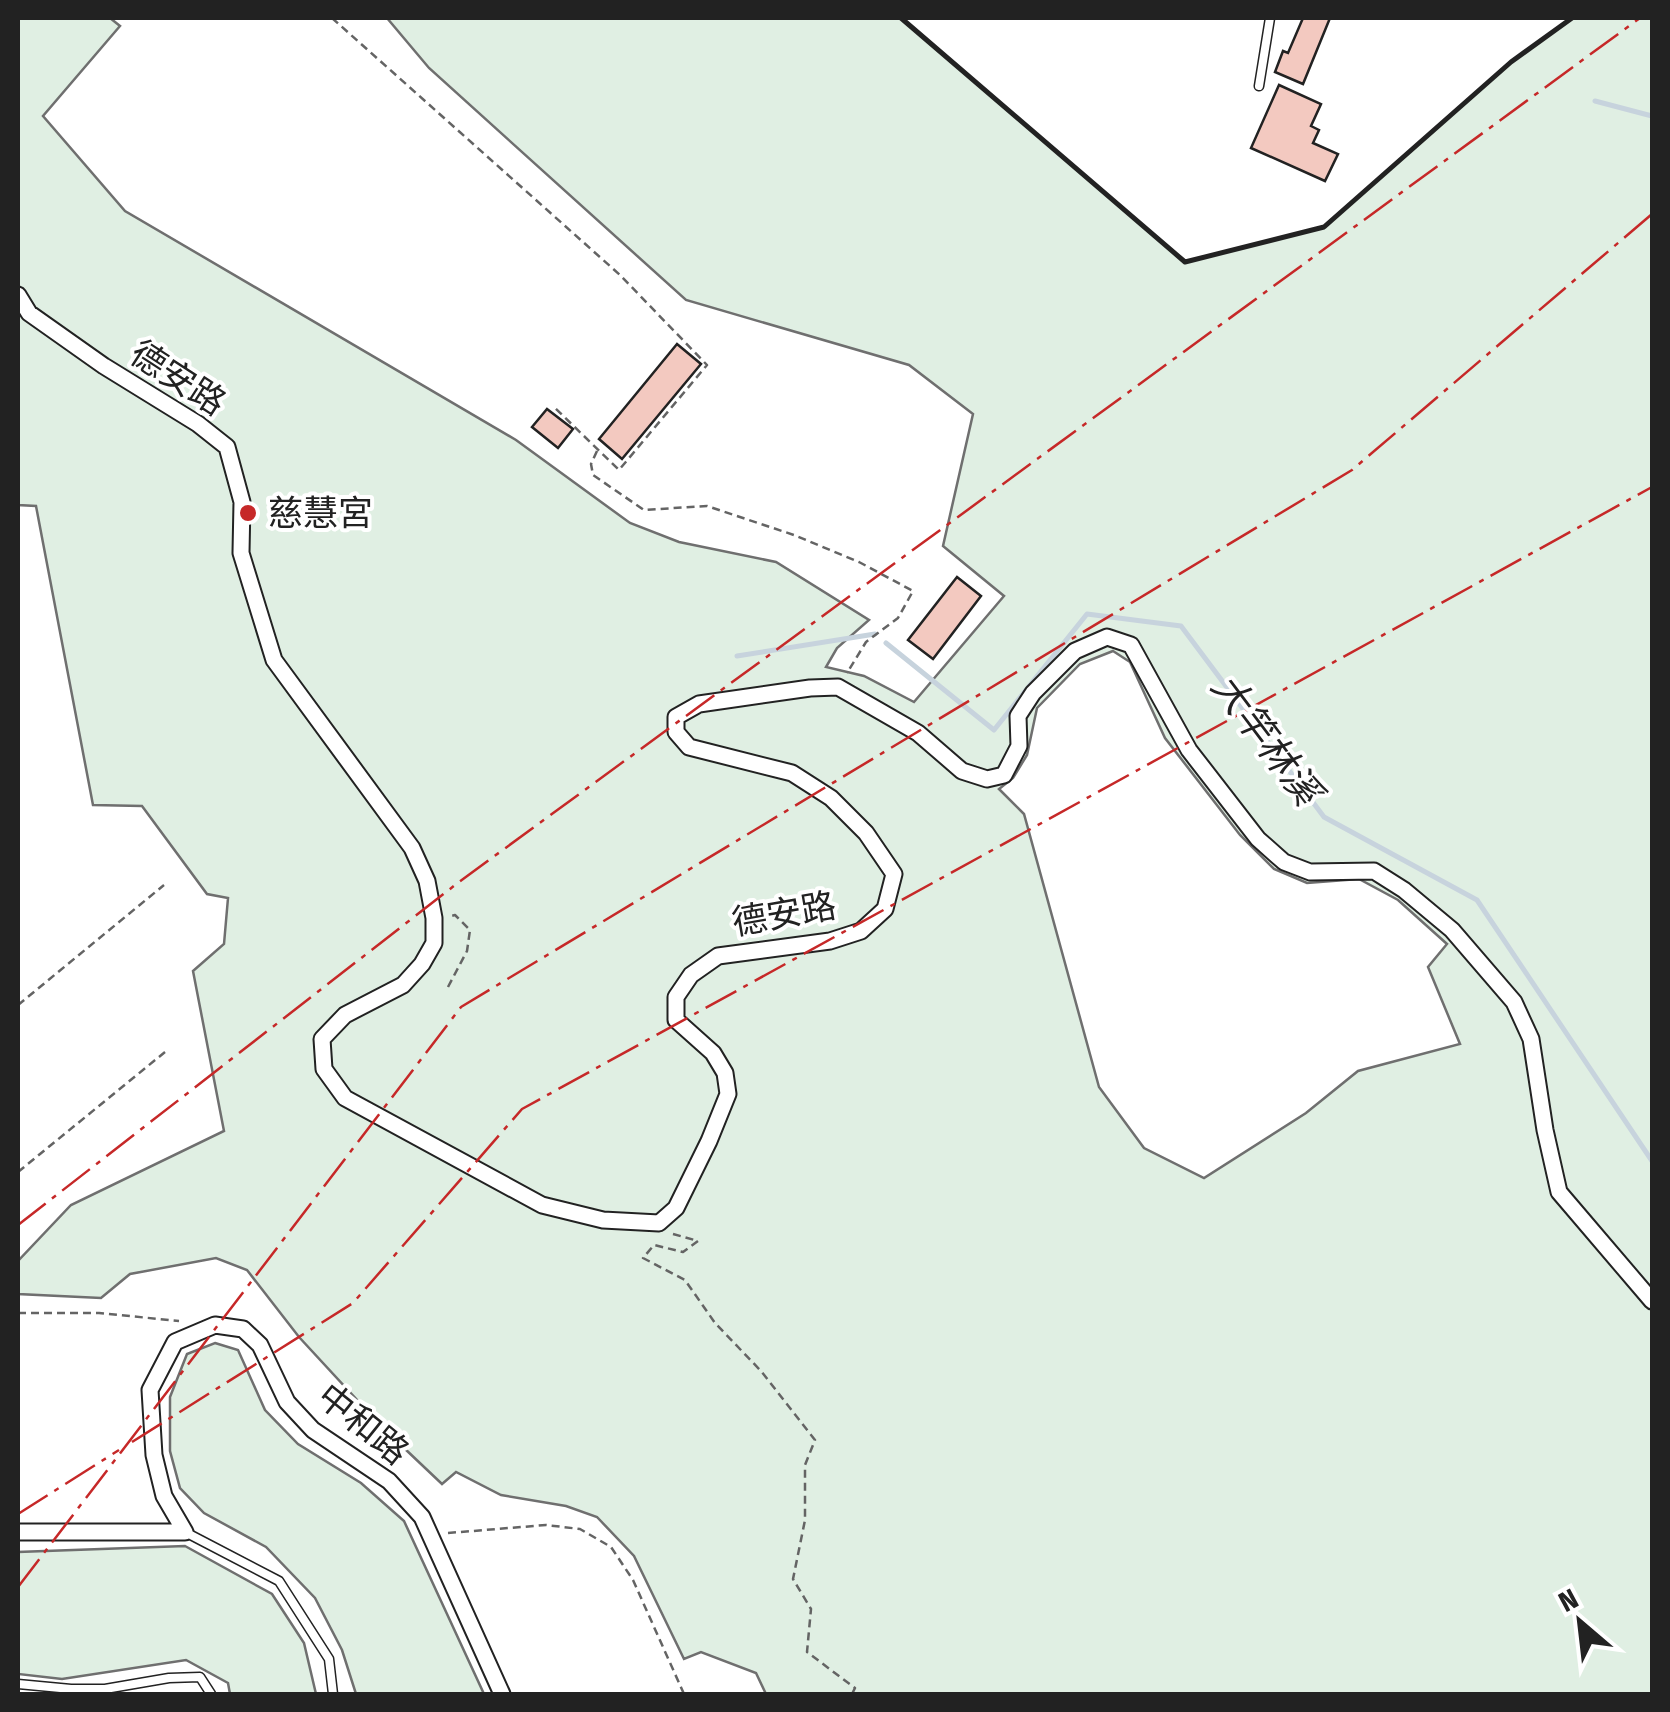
<svg xmlns="http://www.w3.org/2000/svg" width="1670" height="1712" font-family="'Fira Sans Condensed','Noto Sans TC',sans-serif">
<style>
.green{fill:#e0efe3;stroke:#6f6f6f;stroke-width:2.5;fill-rule:evenodd}
.lines{fill:none;stroke-linecap:round;stroke-linejoin:round}
.stream{stroke:#c7d3dd;stroke-width:5}
.building{fill:#f3c9c0;stroke:#222;stroke-width:2.5}
.service-casing{stroke:#222;stroke-width:11}
.minor-casing{stroke:#222;stroke-width:19}
.path{stroke:#646464;stroke-width:2.5;stroke-dasharray:8 5;stroke-linecap:butt}
.service{stroke:#fff;stroke-width:8}
.minor{stroke:#fff;stroke-width:15}
.wall{stroke:#222;stroke-width:5}
.power{stroke:#c62828;stroke-width:2.5;stroke-dasharray:35 8 5 8;stroke-linecap:butt}
.poi-dot{fill:#c62828;stroke:#fff;stroke-width:4}
.labels{text-anchor:middle;dominant-baseline:central;stroke-width:8;stroke-linejoin:round;paint-order:stroke}
.street-label{font-size:35px;fill:#222;stroke:#fff}
.poi-label{font-size:35px;fill:#222;stroke:#fff;text-anchor:start}
.water-label{font-size:38px;font-style:italic;fill:#222;stroke:#fff}
</style>
<rect width="100%" height="100%" fill="#fff"/>
<!-- green -->
<path class="green" d="M18,18H110L120,26L43,116L125,211L516,440L630,523L679,542L776,562L869,620L837,648L826,667L864,676L914,702L1004,596L943,546L973,414L909,365L686,300L429,68L387,18H901L1185,262L1324,227L1511,62L1572,18H1652V1694H766L756,1673L701,1652L684,1659L634,1556L597,1517L566,1506L501,1495L456,1472L442,1484L384,1429L299,1337L247,1270L216,1258L130,1274L101,1298L18,1294V1261L71,1205L224,1131L193,971L224,944L228,898L207,894L142,806L93,805L36,506L18,505ZM1113,651L1130,662L1165,738L1240,835L1274,869L1307,883L1359,879L1398,900L1447,944L1428,967L1460,1044L1358,1071L1306,1113L1204,1178L1144,1148L1099,1087L1024,814L999,789L1013,778L1027,755L1037,708L1080,664Z
M215,1343L238,1350L265,1410L298,1444L361,1483L404,1521L484,1694H356L342,1650L315,1598L266,1547L204,1513L180,1488L170,1451V1397L187,1354Z
M185,1546L272,1594L304,1643L316,1694H230L228,1683L186,1660L62,1679L18,1674V1552Z"/>
<g class="lines">
<!-- stream -->
<path class="stream" d="M1595,101L1652,116
M886,643L994,730L1087,614L1181,626L1324,817L1477,900L1652,1161
M737,656L875,634"/>
</g>
<!-- building -->
<path class="building" d="M1303,18H1330L1303,84L1275,72L1283,51L1288,53Z
M1279,85L1321,104L1311,126L1319,130L1313,143L1338,154L1325,181L1251,148Z
M677,344L701,364L622,459L599,439Z
M547,409L573,429L558,448L532,427Z
M957,577L981,596L933,659L908,640Z"/>
<g class="lines">
<!-- service casing -->
<g class="service-casing">
<path id="service" d="M1259,86L1270,18
M185,1532L279,1581L329,1659L333,1694
M18,1684L71,1689H105L169,1678L200,1677L211,1694"/>
</g>
<!-- minor casing -->
<g class="minor-casing">
<path id="minor" d="M18,295L29,313L104,366L198,424L227,447L242,502L241,553L274,660L412,848L427,881L434,918V943L422,964L403,985L345,1015L322,1039L324,1069L345,1098L542,1205L603,1220L659,1223L676,1208L709,1141L728,1094L725,1073L713,1053L676,1020V997L691,975L718,956L830,941L861,931L885,909L894,874L866,833L831,798L792,773L689,747L676,732V717L699,704L810,688L838,687L918,733L962,771L987,779L1004,775L1019,746L1018,716L1033,693L1075,651L1107,637L1131,645L1189,750L1258,839L1284,862L1310,872L1374,871L1404,890L1452,930L1514,1002L1531,1039L1545,1130L1559,1192L1652,1301
M20,1532H185L164,1496L154,1455L150,1390L175,1342L215,1325L243,1329L260,1345L287,1402L313,1430L389,1481L422,1517L502,1694"/>
</g>
<!-- path -->
<path class="path" d="M332,18L620,275L707,365L619,470L553,406
M597,451L591,464L593,475L644,510L707,506L794,535L859,562L913,591L898,618L866,642L847,673
M448,987L467,951L470,930L455,915L451,916
M18,1005L164,885
M18,1172L165,1052
M673,1234L698,1241L683,1252L654,1245L643,1258L685,1280L715,1323L761,1371L815,1440L805,1465V1520L793,1579L811,1609L807,1652L855,1688L852,1694
M18,1313H99L179,1321
M448,1533L546,1525L580,1529L611,1547L633,1580L684,1694"/>
<!-- service -->
<use href="#service" class="service"/>
<!-- minor -->
<use href="#minor" class="minor"/>
<!-- wall -->
<path class="wall" d="M901,18L1185,262L1324,227L1511,62L1572,18"/>
<!-- power -->
<path class="power" d="M18,1225L459,882L1640,18
M132,1442L353,1303L522,1109L1652,487
M18,1514L119,1450
M18,1587L461,1007L1352,470L1652,214"/>
</g>
<!-- markers -->
<circle class="poi-dot" cx="248" cy="513" r="10"/>
<g class="labels">
<!-- street labels -->
<g class="street-label">
<text transform="translate(178 378) rotate(33)">德安路</text>
<text transform="translate(784 914) rotate(-10)">德安路</text>
<text transform="translate(363 1424) rotate(39)">中和路</text>
</g>
<!-- poi labels -->
<g class="poi-label">
<text x="268" y="513">慈慧宮</text>
</g>
<!-- water labels -->
<g class="water-label">
<text transform="translate(1266 739) rotate(53)">大竿林溪</text>
</g>
</g>
<!-- border -->
<rect width="1670" height="1712" fill="none" stroke="#222222" stroke-width="40"/>
<!-- north arrow -->
<g transform="translate(1580 1622) rotate(332)" stroke="#ffffff" stroke-width="8" paint-order="stroke">
<path d="M0-8L18 38L0 25L-18 38Z" fill="#222222"/>
<text y="-15" font-size="28" font-weight="bold" text-anchor="middle" fill="#222222">N</text>
</g>
</svg>
